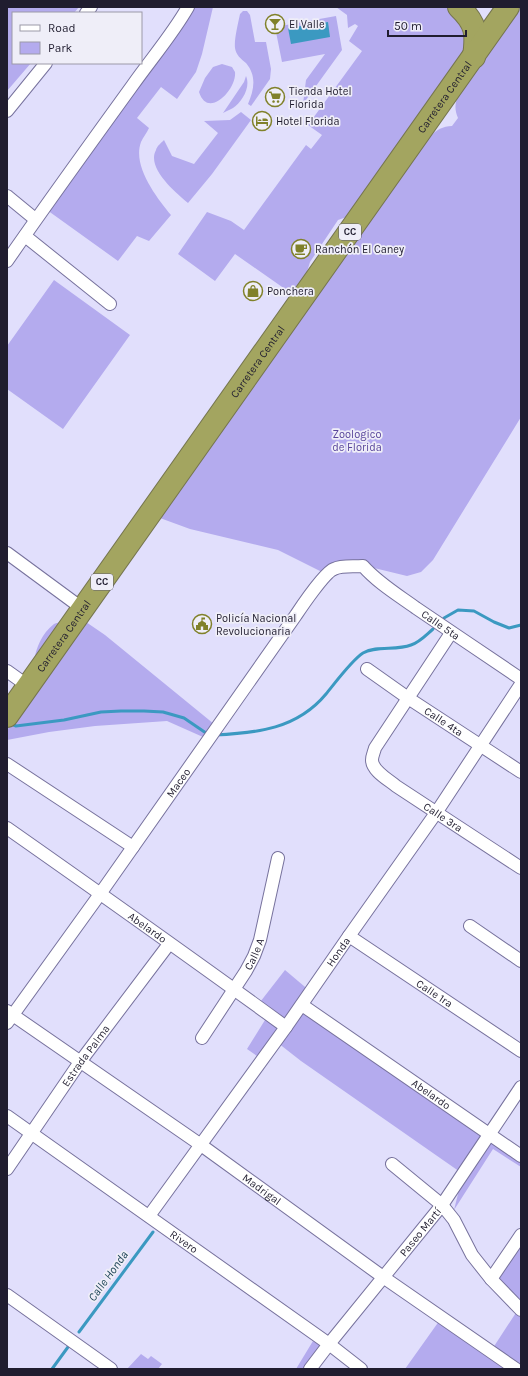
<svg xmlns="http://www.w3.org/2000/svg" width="528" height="1376" font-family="Karla,sans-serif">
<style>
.green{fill:#b4abee}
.water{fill:#3b99c1}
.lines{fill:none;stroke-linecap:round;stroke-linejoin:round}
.stream{stroke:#3b99c1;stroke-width:3}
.street-casing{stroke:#77729d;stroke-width:14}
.highway-casing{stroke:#75754f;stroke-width:24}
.street{stroke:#fff;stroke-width:12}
.highway{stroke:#a3a560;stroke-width:22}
.labels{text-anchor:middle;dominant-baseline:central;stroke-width:3.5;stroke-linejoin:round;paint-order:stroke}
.shield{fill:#efeef8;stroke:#5e5c6b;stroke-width:1}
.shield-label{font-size:10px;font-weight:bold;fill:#201d2f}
.poi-label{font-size:11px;fill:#201d2f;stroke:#efeef8;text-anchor:start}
.street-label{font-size:11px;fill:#201d2f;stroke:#efeef8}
.park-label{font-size:11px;fill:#57449a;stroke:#efeef8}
.water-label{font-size:12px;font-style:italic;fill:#173f51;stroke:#efeef8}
</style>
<rect width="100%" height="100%" fill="#e1dffc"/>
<!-- green -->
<path class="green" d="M7,7H79L74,13H13V63H31L7,91Z
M190,7H213L202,54L196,72L177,99L161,87L137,118L149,128C147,133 143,137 141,142C132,166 157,198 171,215L149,241L137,236L118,261L47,210Z
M336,7H447L455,9L472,44L355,214L338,220L310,262L307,272L308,278L295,296L235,254L215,281L178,254L207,212L231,221L244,230L306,145L311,149L322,135L308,125L362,51L349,41L358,26L355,24L348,28L347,15Z
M511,7H521V417L433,560L421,572L407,576L370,567L324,573L278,550L190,529L149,514L415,156C425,143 434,126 452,126L458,118C454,108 455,103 459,93Z
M243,11H247L250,15L255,42H266L271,69L270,79L251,106L248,104C254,90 257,76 246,63C241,59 236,55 235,48C234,39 238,24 240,14Z
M336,16L342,50L303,104L306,80L325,54L282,62L275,27Z
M222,64L232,67C233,69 234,70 235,72C237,89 208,120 199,92L205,78L213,67Z
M246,76C251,87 242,102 233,108C230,110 226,111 223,113L244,82Z
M241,112L251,120L212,174L188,203C176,193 146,168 156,150C157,146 161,143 164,140L172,156L194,164L218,133L204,121L230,120Z
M54,280L130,335L63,429L7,389V346Z
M63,622L34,661C36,648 42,633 54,624C56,623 60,622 63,622Z
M86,622L105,635L214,724L203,737L167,721L95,726L49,732L7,740V730Z
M285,970L311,992L302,1005L521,1156V1167L493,1149L454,1210L463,1174L301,1061L278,1043L264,1061L247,1049L265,1020L257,1006Z
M521,1235V1369H405L442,1317L491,1351L519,1308L491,1279Z
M313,1341L321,1346L305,1369H296Z
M141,1354L148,1359L151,1356L162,1364L158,1369H127Z"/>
<!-- water -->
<path class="water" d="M328,22L330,37L291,44L288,28Z"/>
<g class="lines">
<!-- stream -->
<path class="stream" d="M444,618L458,610L474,611L494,622L509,628L521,625
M9,723L16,726L64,720L101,712L121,711H144L163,712L184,718L206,733L210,734
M215,735C257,733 297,729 326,694C335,683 352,660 363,653C377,645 396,651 411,645C420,642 426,635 433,629
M79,1332L153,1232
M52,1369L68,1347"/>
<!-- street casing -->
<g class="street-casing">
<g id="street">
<path d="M86,13L91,7"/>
<path d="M7,111L46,63"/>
<path d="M7,196L35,219"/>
<path d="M25,236L110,304"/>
<path d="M7,261C48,202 90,144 132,86C151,59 172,35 188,7"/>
<path d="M7,553L83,609"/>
<path id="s1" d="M451,633L375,748C374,752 372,756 372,760C372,771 389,780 396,786L521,868"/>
<path id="s2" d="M367,669L408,698L521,772"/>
<path d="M7,671L28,686"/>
<path d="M7,764L133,847"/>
<path id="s3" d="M7,828C101,894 194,960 286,1027"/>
<path d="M470,926L521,961"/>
<path id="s4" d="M349,936L521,1051"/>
<path id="s5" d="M302,1005L521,1156"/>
<path id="s6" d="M7,1011L201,1145L383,1277L516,1369"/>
<path id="s7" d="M7,1023L100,894L296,615C302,606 325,572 334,569C342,565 353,567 363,566C378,583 398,595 416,608C451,632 486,655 521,679"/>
<path id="s8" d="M202,1038L246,971L254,956L260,940L278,858"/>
<path id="s9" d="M7,1116L329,1344L361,1369"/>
<path d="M392,1164L442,1205L454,1220L472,1255L491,1279L521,1310"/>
<path id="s10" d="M7,1169L80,1062L169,944"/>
<path id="s11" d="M149,1216L286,1027L349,936L436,813L521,684"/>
<path d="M491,1279L521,1235"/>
<path d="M7,1295L111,1369"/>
<path id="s12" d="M310,1369L329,1344L442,1205L521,1087"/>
</g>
</g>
<!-- highway casing -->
<g class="highway-casing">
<g id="highway">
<path d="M459,7C477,24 477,34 474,57"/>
<path id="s13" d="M7,716L508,7"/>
</g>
</g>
<!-- street -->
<use href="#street" class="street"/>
<!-- highway -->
<use href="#highway" class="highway"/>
</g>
<!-- icons -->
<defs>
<g id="bar-ring" transform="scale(1)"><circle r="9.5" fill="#efeef8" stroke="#80812a" stroke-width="1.5"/><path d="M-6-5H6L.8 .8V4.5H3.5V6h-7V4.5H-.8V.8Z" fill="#80812a"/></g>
<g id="supermarket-ring" transform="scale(1)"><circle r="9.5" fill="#efeef8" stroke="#80812a" stroke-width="1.5"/><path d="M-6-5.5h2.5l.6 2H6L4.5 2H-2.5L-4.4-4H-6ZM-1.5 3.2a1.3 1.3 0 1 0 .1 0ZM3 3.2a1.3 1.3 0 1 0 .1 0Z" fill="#80812a"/></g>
<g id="hotel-ring" transform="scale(1)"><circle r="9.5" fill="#efeef8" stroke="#80812a" stroke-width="1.5"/><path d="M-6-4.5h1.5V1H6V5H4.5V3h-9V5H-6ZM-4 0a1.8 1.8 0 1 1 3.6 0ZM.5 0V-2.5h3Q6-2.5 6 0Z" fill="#80812a"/></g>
<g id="cafe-ring" transform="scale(1)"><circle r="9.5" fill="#efeef8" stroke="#80812a" stroke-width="1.5"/><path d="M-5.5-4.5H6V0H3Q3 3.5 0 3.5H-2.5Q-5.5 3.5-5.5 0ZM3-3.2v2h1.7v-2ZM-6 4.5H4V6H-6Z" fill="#80812a"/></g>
<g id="shop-ring" transform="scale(1)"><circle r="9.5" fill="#efeef8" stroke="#80812a" stroke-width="1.5"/><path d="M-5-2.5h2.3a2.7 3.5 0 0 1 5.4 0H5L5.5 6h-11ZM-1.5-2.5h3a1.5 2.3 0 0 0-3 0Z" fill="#80812a"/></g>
<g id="civic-ring" transform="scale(1)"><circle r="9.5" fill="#efeef8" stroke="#80812a" stroke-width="1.5"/><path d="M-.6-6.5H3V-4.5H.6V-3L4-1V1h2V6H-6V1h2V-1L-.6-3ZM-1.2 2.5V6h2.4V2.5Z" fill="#80812a"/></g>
</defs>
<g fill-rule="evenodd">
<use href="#bar-ring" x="275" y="24"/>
<use href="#supermarket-ring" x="275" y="97"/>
<use href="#hotel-ring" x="262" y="121"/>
<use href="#cafe-ring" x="301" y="249"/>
<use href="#shop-ring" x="253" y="291"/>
<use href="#civic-ring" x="202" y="624"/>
</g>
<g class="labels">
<!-- shield labels -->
<g class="shield">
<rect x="339" y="224" width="22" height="16" rx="3"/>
<rect x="91" y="574" width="22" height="16" rx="3"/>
</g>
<g class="shield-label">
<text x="350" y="232">CC</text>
<text x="102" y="582">CC</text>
</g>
<!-- poi labels -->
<g class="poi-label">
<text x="289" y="24">El Valle</text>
<text x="289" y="91">Tienda Hotel<tspan x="289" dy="13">Florida</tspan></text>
<text x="276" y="121">Hotel Florida</text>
<text x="315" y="249">Ranchón El Caney</text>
<text x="267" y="291">Ponchera</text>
<text x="216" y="618">Policía Nacional<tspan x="216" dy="13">Revolucionaria</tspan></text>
</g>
<!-- street labels -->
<g class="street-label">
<text stroke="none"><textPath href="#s13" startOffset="758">Carretera Central</textPath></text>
<text stroke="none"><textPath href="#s13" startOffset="434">Carretera Central</textPath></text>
<text stroke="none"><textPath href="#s7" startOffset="687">Calle 5ta</textPath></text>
<text stroke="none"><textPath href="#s13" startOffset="98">Carretera Central</textPath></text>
<text stroke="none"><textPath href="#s2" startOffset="93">Calle 4ta</textPath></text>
<text stroke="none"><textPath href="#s7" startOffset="295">Maceo</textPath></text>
<text stroke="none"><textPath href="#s1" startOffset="243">Calle 3ra</textPath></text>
<text stroke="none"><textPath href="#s3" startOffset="172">Abelardo</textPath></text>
<text stroke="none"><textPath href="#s11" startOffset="325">Honda</textPath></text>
<text stroke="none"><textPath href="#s8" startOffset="99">Calle A</textPath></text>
<text stroke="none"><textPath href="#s4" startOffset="103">Calle 1ra</textPath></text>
<text stroke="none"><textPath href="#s10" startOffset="138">Estrada Palma</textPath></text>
<text stroke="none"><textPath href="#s5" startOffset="157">Abelardo</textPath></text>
<text stroke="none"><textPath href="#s6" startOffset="311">Madrigal</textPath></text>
<text stroke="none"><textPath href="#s12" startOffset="176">Paseo Martí</textPath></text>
<text stroke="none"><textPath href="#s9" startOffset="217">Rivero</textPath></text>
</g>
<!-- park labels -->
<g class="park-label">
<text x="357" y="434">Zoologico<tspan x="357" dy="13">de Florida</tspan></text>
</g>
<!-- water labels -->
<g class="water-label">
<text transform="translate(108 1276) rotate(-54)">Calle Honda</text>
</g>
</g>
<!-- border -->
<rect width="528" height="1376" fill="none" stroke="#201d2f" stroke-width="16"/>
<!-- legend -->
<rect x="12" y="12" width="130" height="52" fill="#efeef8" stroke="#9c9aa8"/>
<rect x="20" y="25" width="20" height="6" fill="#ffffff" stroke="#9c9aa8"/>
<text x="48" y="32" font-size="12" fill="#201d2f">Road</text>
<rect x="20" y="42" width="20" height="12" fill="#b4abee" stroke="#9c9aa8"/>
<text x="48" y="52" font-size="12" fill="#201d2f">Park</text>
<!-- scale -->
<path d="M388 30v6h78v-6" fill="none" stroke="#201d2f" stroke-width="2"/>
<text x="394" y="30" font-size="12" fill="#201d2f" stroke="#efeef8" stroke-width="3" paint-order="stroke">50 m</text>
</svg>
